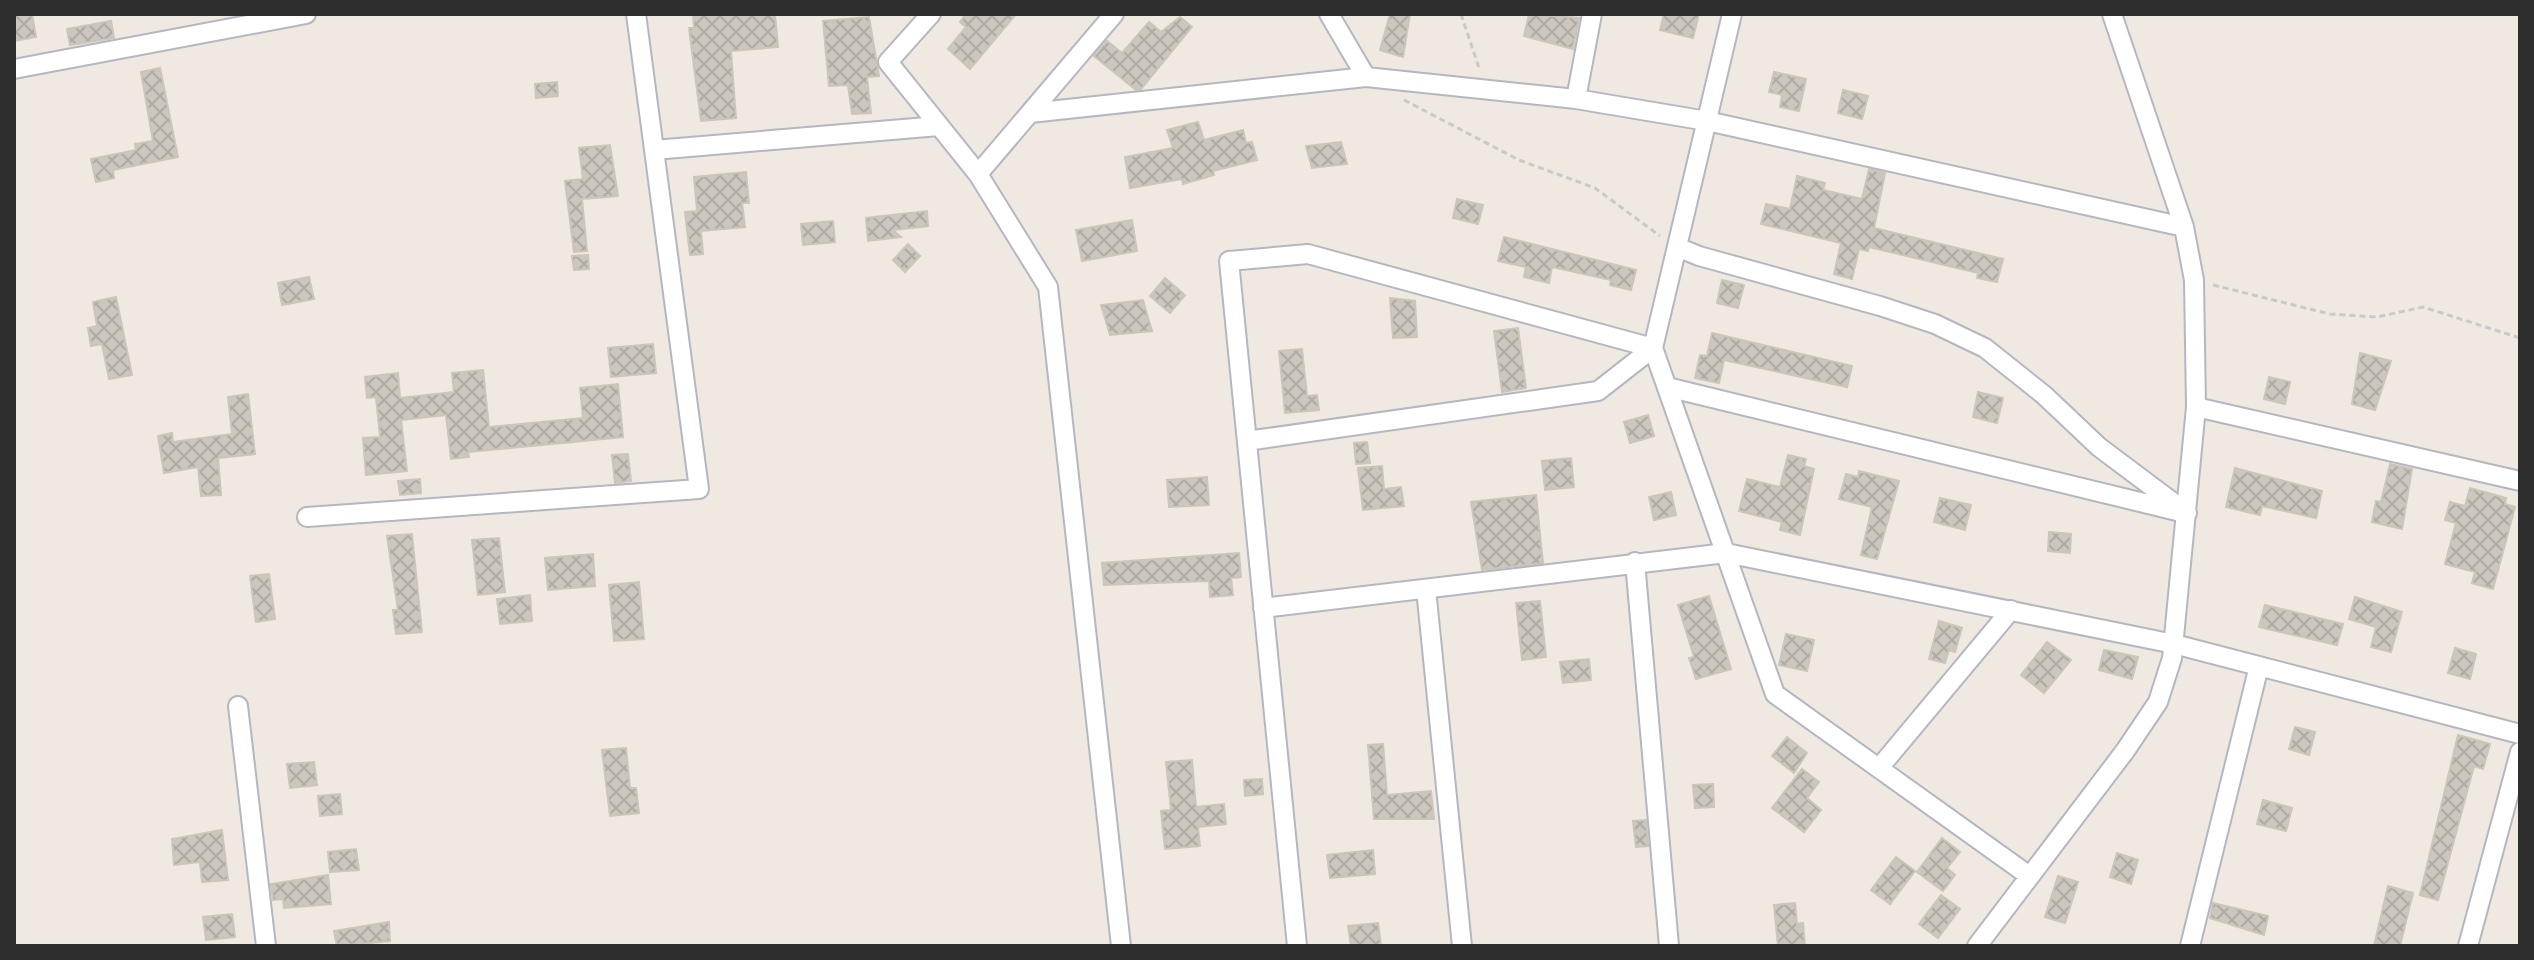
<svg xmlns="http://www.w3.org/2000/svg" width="2534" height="960" font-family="Raleway,sans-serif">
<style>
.building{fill:url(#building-cross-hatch);stroke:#cbc5ba;stroke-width:2}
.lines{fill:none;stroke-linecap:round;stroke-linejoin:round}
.minor-casing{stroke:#b4b7c1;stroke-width:22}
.path{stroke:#c9c9c9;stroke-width:3;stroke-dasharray:6 4;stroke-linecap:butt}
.minor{stroke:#fff;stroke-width:18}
</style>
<defs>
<pattern id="building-cross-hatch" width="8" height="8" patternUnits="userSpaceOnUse" patternTransform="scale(2)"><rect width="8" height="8" fill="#cbc7bf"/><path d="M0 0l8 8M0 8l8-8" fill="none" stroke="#afaba4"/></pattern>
</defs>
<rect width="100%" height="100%" fill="#efe9e1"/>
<!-- building -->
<path class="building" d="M14,14H32L36,37L14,41Z
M693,14H775L778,47L731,51L736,118L701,121L689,28H694Z
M966,14H1016L970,69L948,49L966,27L960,22Z
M1390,14H1410L1403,57L1380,50Z
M1529,14L1579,18L1573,49L1524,36Z
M1664,14H1699L1693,38L1660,30Z
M869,17L879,76L867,77L871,113L852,114L848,85L829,86L823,21Z
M1180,17L1192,27L1141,89L1136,90L1094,56L1107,41L1122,53L1149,22L1161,32Z
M111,21L114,38L70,45L67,29Z
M160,68L178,157L113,170L114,178L96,182L91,159L136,150L135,144L153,141L141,72Z
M1774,72L1806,79L1799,111L1780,107L1782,95L1769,92Z
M557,82L558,96L536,98L535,84Z
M1843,90L1868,96L1862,119L1838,113Z
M1198,122L1204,140L1243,130L1246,143L1252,142L1257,160L1213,171L1214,175L1183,184L1182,179L1130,188L1125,157L1173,148L1167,130Z
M1341,142L1347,164L1312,168L1306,146Z
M610,145L618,196L582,199L587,251L574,252L565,181L583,179L579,148Z
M1869,169L1885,173L1874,228L2003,259L1997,282L1977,278L1978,273L1869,247L1868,251L1859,249L1852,279L1834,274L1841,243L1761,224L1766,204L1790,209L1797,176L1825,183L1823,190L1862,199Z
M746,172L749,203H742L745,227L701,231L703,254L690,255L685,212L697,211L694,177Z
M1457,199L1483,205L1478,224L1453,218Z
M927,211L928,226L893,230L901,237L868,241L866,218Z
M1132,220L1137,251L1082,261L1076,230Z
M833,221L835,242L803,245L801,224Z
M1504,237L1636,270L1631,290L1610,285L1611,280L1552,267L1549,283L1524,277L1526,267L1498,261Z
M908,244L920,256L905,272L893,260Z
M588,255L589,269L574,270L572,256Z
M309,277L314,299L282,305L278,283Z
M1165,278L1185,295L1170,313L1150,296Z
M1722,280L1744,285L1738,308L1717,303Z
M116,297L132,375L109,379L102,344L91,346L88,328L97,326L93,302Z
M1390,298L1415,301L1417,337L1393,338Z
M1143,300L1152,331L1110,335L1101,305Z
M1518,328L1526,388L1502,392L1494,331Z
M1712,333L1852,366L1847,387L1724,360L1719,383L1695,378L1700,355L1707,356Z
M653,344L656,373L611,377L608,348Z
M1302,349L1307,396L1317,395L1319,410L1285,413L1279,351Z
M2360,353L2391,361L2375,410L2352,404Z
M483,370L489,427L583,418L580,388L618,384L623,437L468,452L469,457L451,459L446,415L401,420L407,471L366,475L363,438L380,437L376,397L367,398L365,377L398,373L400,398L454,392L452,373Z
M2269,377L2290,382L2285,404L2264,399Z
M1978,392L2003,398L1997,423L1973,417Z
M248,394L255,454L218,458L221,495L201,496L198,467L164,473L158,436L172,433L173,442L232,434L228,397Z
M1648,415L1654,436L1630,443L1624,422Z
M1367,442L1370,463L1356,464L1354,443Z
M628,454L631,481L615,483L612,455Z
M1788,455L1806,459L1804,466L1814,469L1800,535L1780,530L1782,522L1739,511L1747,479L1780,487Z
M1571,458L1574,487L1545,490L1542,461Z
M2390,464L2412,469L2402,529L2372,522L2376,501L2381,502Z
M1382,466L1384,489L1401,487L1404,506L1363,510L1358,468Z
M2235,468L2322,491L2316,518L2262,506L2260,515L2226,507Z
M1859,471L1899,481L1877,559L1861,555L1872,507L1839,499L1846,474L1858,477Z
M1207,477L1209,505L1169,507L1167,480Z
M420,479L421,493L400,495L398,481Z
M2470,488L2506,498L2505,504L2515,507L2493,589L2472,583L2475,572L2445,564L2456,523L2445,520L2450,502L2465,506Z
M1671,492L1676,515L1654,520L1649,497Z
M1536,495L1543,563L1482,570L1471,502Z
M1940,498L1971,505L1965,530L1934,522Z
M2049,532L2071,534L2070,553L2048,551Z
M412,534L422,632L396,634L393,610H398L387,536Z
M499,538L505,592L478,595L472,540Z
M1239,553L1241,577L1231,578L1233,595L1210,597L1209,581L1104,585L1102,563Z
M593,554L595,586L548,590L545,558Z
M269,574L275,619L256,622L250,576Z
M639,582L644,639L614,641L609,585Z
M530,595L532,621L500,624L497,599Z
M1709,596L1731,669L1696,679L1689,658L1694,657L1678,605Z
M2355,597L2402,612L2391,652L2371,647L2376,627L2349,619Z
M1540,601L1546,657L1522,660L1516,603Z
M2265,605L2343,624L2337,645L2259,627Z
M1939,621L1962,628L1955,652L1949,650L1945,663L1929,659Z
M1786,634L1814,640L1807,671L1779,665Z
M2047,642L2071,660L2044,693L2021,675Z
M2455,648L2476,654L2470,679L2448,673Z
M2104,650L2138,657L2132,679L2099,670Z
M1589,659L1591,680L1563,683L1560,662Z
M2295,727L2315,732L2309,755L2289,749Z
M2458,735L2490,744L2483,769L2474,766L2438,900L2420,895Z
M1787,737L1807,753L1794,773L1772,756Z
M1383,744L1387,795L1431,791L1434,819H1374L1368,745Z
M626,748L630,788H636L639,813L610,816L602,750Z
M1192,760L1196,807L1224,804L1226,824L1198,827L1200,846L1165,849L1161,811L1171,810L1166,762Z
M314,762L317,785L290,788L287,764Z
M1802,769L1819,782L1807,798L1821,810L1804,832L1772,808Z
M1262,779L1263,794L1245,796L1244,780Z
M1713,784L1714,807L1695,808L1693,785Z
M340,794L342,814L320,816L318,796Z
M2263,800L2292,808L2286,831L2257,824Z
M1646,820L1648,846L1636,847L1633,821Z
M222,830L228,880L202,882L200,862L174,865L172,839Z
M1942,838L1960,852L1947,868L1955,875L1943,891L1917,872Z
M356,849L359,870L330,872L328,852Z
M1373,850L1375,874L1330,878L1327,855Z
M2117,853L2138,860L2131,884L2110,877Z
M1896,857L1915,871L1890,904L1871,890Z
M328,875L331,904L284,908L283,899L273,900L271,884Z
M2058,876L2078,882L2065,923L2045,917Z
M2388,886L2413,893L2400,946H2374Z
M1941,895L1960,909L1938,938L1919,924Z
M1795,903L1797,924L1803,923L1805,946H1778L1774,905Z
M2213,903L2268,916L2264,935L2210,918Z
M232,914L235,937L206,940L203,917Z
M389,922L390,941L337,946L334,931Z
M1378,923L1381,946H1351L1348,926Z"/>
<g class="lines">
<!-- minor casing -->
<g class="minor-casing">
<path id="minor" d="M931,14L888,62L978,174L1048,287L1121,946
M1329,14L1366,77
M1732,14L1653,348L1775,694L2028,875
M14,69L306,14
M1576,99L1592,14
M1030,113L1366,77L1576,99L1707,121L2184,227
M654,150L939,126
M978,174L1114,14
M1677,247L1699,256L1880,306L1935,324L1985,348L2044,395L2099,447L2187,513
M1667,387L2181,512
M2196,407L2520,481
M1247,441L1598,391L1653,348
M307,517L699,489L636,14
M1635,562L1669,946
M1426,589L1462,946
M1263,608L1726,553L2174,644L2520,734
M238,706L266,946
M1879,768L2011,610
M1297,946L1229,261L1308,254L1653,348
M1977,946L2125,751L2158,702L2172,658L2196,407L2194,280L2184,227L2112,14
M2190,946L2259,666
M2468,946L2520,752"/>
</g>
<!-- path -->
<path class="path" d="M1461,14L1480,71
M1404,100L1519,160L1595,188L1660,236
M2213,285L2330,314L2377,317L2423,307L2520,338"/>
<!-- minor -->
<use href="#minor" class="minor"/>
</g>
<!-- border -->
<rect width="2534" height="960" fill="none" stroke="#2e2e2e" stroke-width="32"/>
</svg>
